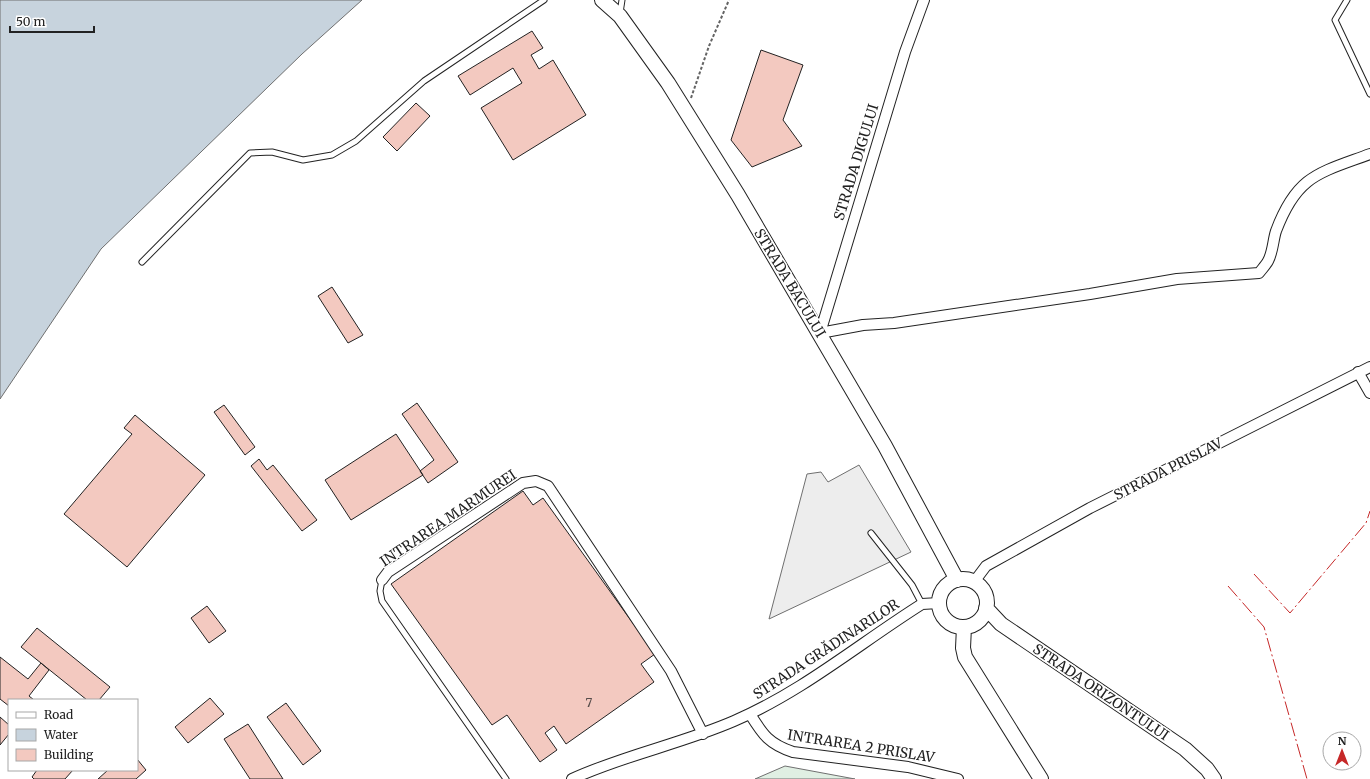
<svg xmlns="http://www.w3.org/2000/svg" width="1370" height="779" font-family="Merriweather,serif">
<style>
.green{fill:#e0efe3;stroke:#6f6f6f}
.parking{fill:#ededed;stroke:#6f6f6f}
.water{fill:#c7d3dd;stroke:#6f6f6f}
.building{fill:#f3c9c0;stroke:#222}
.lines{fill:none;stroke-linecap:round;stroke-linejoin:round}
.lane-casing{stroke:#222;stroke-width:7}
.street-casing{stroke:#222;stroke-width:12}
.secondary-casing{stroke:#222;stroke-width:16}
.path{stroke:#646464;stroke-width:2;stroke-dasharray:3 2;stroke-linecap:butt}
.lane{stroke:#fff;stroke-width:5}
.street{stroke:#fff;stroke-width:10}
.secondary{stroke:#fff;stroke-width:14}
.power{stroke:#c62828;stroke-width:1;stroke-dasharray:14 3 2 3;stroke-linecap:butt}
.labels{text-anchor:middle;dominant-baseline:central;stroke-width:3;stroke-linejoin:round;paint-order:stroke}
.number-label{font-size:12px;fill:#564c4a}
.street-label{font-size:14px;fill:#222;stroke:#fff}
</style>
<rect width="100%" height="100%" fill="#fff"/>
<!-- green -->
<path class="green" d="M785,766L855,779H755Z"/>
<!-- parking -->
<path class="parking" d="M859,465L911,552L769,619L807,474L821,472L828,482Z"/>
<!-- water -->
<path class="water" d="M0,0H362L302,54L101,249L0,399Z"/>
<!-- building -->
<path class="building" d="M532,31L543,48L531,55L539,69L553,60L586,115L513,160L481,108L522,83L513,68L470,95L458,76Z
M761,50L803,65L783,120L802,146L752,167L731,140Z
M416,103L430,116L397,151L383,137Z
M332,287L363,335L348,343L318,296Z
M417,403L458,462L428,483L420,471L434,460L402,414Z
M224,405L255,447L245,455L214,412Z
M135,415L205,475L127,567L64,514L132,434L124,428Z
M396,434L423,475L351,520L325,480Z
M259,459L267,470L273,465L317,520L302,531L251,466Z
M523,491L533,505L543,498L655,654L641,664L654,682L566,744L554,726L545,733L557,750L540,762L507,715L492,725L391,584Z
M207,606L226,631L209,643L191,618Z
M37,628L110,687L99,700H87L21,647Z
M0,657L28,679L41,663L49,670L29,696L34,700H9V706L0,699Z
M210,698L224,714L188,743L175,727Z
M286,703L321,751L303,765L267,717Z
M0,717L9,725V734L0,745Z
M248,724L283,779H250L224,739Z
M137,759L146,770L136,779H98L108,770H137Z
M37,770H73L65,779H34L32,777Z"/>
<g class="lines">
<!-- lane casing -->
<g class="lane-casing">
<path id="lane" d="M1347,0L1335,20L1370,94
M620,13L622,0
M142,262L250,153L272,152L303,160L332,155L356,141L424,81L544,0
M871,533L912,585L922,604
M382,580L380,591L382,601L506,779"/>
</g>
<!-- street casing -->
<g class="street-casing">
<path id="street" d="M924,0L905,52L820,333L863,325L894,323L1090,294L1177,279L1259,273C1262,269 1266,265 1268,261C1273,252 1273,240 1276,231C1297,175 1319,173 1370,154
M1358,372L1370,393
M382,580L388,572L523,483L536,481L548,486L671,671L703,734
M974,582L986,566L1090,508L1370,367
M750,714C763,735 769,744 793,752L908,767L958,779
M572,779C624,755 681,744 734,721C802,692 860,643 922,604L939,603"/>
</g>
<!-- secondary casing -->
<g class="secondary-casing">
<path id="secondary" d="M602,0L620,16L668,83L738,195L885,446L957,580
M939 603a24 24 0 1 1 48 0a24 24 0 1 1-48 0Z
M986,608L1001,624L1185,749L1207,769L1214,779
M964,627L963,648L965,657L1041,779"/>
</g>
<!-- path -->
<path class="path" d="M691,98L709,46L729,0"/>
<!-- lane -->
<use href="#lane" class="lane"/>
<!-- street -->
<use href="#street" class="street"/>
<!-- secondary -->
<use href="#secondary" class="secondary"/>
<!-- power -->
<path class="power" d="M1254,574L1290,613L1366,523L1370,511
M1228,586L1264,627L1307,779"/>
</g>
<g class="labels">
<!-- number labels -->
<g class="number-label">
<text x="589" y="702">7</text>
</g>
<!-- street labels -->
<g class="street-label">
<text transform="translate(856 162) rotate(-73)">STRADA DIGULUI</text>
<text transform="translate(790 283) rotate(59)">STRADA BACULUI</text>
<text transform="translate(1168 469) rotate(-27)">STRADA PRISLAV</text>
<text transform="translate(448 518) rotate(-34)">INTRAREA MARMUREI</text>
<text transform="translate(826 649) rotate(-33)">STRADA GRĂDINARILOR</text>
<text transform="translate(1101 692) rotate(34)">STRADA ORIZONTULUI</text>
<text transform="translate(861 746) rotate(9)">INTRAREA 2 PRISLAV</text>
</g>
</g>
<!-- legend -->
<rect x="8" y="699" width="130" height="72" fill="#ffffff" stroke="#a7a7a7"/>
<rect x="16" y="712" width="20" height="6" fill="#ffffff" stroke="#a7a7a7"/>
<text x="44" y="719" font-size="12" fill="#222222">Road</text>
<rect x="16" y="729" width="20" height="12" fill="#c7d3dd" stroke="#a7a7a7"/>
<text x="44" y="739" font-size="12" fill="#222222">Water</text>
<rect x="16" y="749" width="20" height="12" fill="#f3c9c0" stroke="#a7a7a7"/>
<text x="44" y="759" font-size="12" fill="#222222">Building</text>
<!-- north arrow -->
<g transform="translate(1342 751)"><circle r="19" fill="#ffffff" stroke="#a7a7a7"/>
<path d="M0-3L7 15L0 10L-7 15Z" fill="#c62828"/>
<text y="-6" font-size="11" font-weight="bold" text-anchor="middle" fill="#222222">N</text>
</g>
<!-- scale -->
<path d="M10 26v6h84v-6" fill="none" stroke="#222222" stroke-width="2"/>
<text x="16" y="26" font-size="12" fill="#222222" stroke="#ffffff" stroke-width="3" paint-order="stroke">50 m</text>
</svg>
